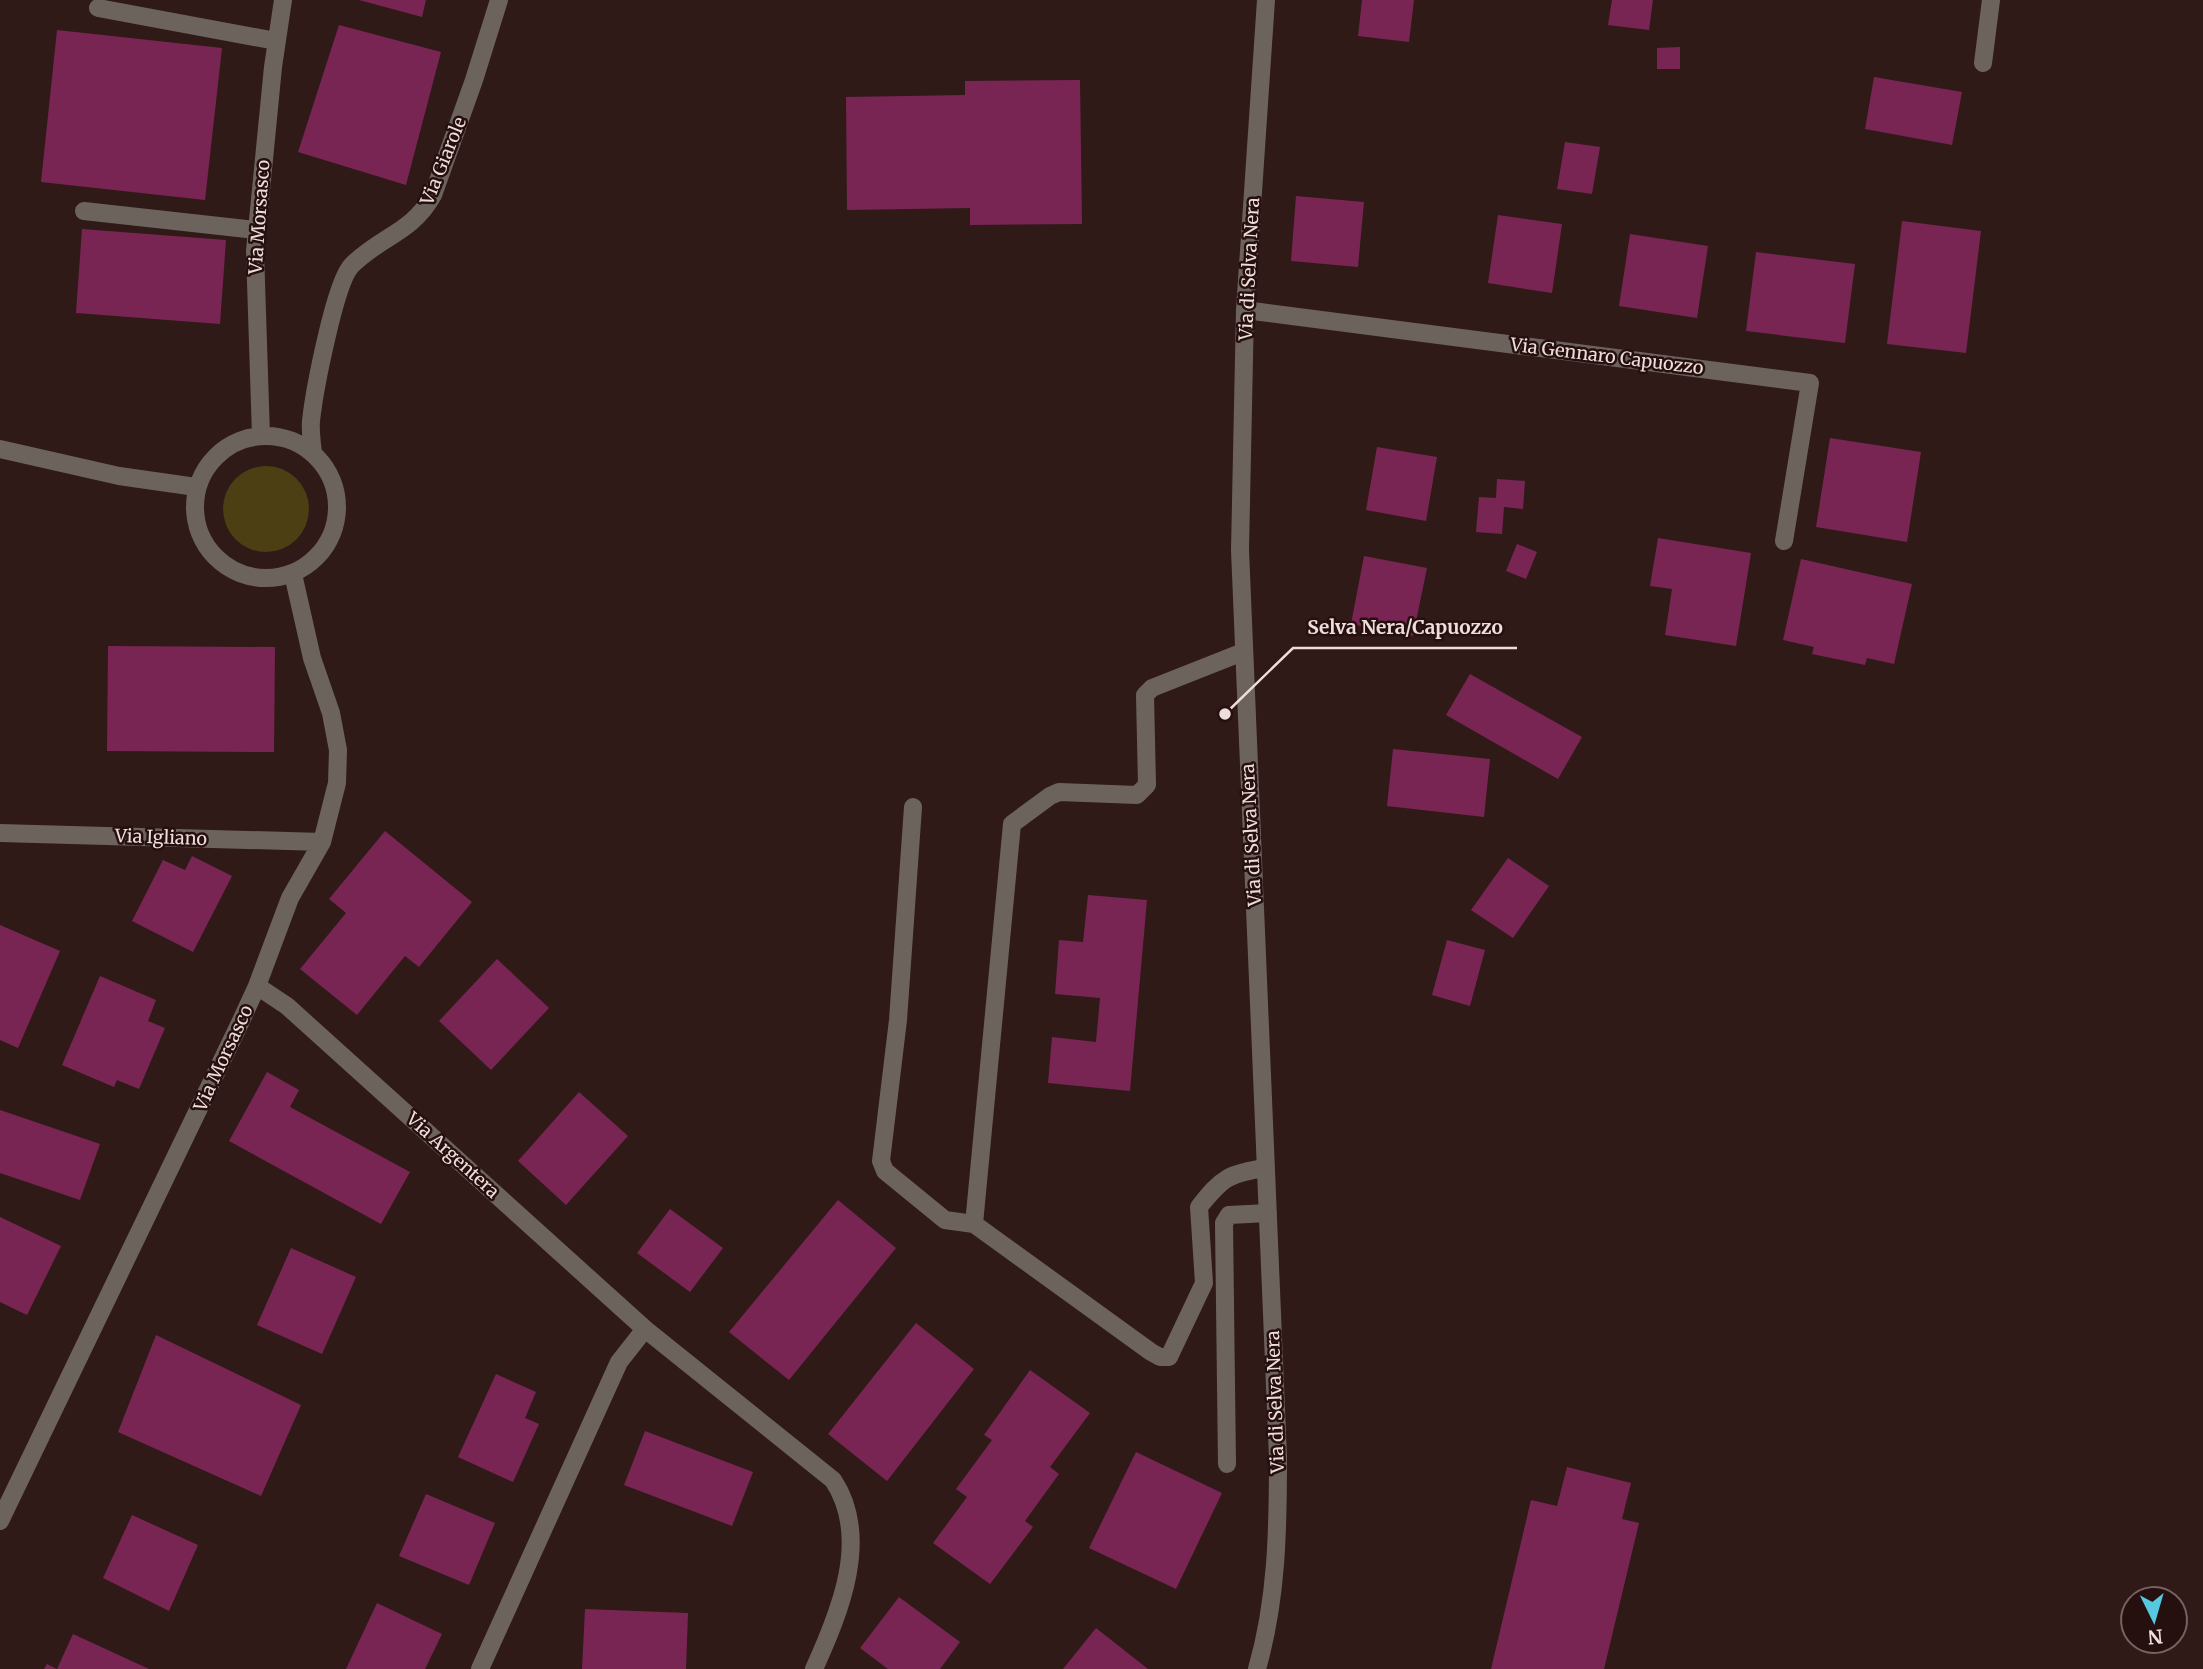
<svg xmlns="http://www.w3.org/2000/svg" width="2203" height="1669" font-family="Merriweather,serif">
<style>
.green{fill:#4c3f13}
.building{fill:#792554}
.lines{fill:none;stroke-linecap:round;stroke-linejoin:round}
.minor{stroke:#6d635d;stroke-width:18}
.labels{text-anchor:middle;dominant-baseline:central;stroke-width:5;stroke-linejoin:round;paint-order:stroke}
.street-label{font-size:18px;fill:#eddddb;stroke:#25100f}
.leader{fill:none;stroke:#eddddb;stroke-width:2.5}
.callout-dot{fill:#eddddb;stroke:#25100f;stroke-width:2.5}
.callout-label{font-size:19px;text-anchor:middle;font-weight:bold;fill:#eddddb;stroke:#25100f;stroke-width:5;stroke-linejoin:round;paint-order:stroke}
</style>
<rect width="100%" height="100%" fill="#2f1a18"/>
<!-- green -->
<path class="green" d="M223 509a43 43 0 1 1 86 0a43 43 0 1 1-86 0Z"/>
<!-- building -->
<path class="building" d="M359,0H426L422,17Z
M1362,0H1414L1409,42L1358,36Z
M1612,0H1653L1649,30L1608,25Z
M339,25L441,52L406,185L298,152Z
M57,30L222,48L205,200L41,182Z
M1680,47V69H1657V48Z
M1874,77L1962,92L1952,145L1865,129Z
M1080,80L1082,224L970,225V208L847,210L846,97L965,95V81Z
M1565,142L1600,147L1592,194L1557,189Z
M1296,196L1364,202L1358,267L1291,261Z
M1498,215L1562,224L1552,293L1488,283Z
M1902,221L1981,231L1966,353L1887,344Z
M82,229L226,240L220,324L76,313Z
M1630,234L1708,246L1697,318L1619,306Z
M1756,252L1855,264L1845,343L1746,331Z
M1830,438L1921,452L1907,542L1816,527Z
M1377,447L1437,457L1426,521L1366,510Z
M1497,479L1525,481L1523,509L1504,507L1502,534L1476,532L1479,497L1496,498Z
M1658,538L1751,553L1736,646L1665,635L1672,589L1650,586Z
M1517,544L1537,552L1526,579L1506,571Z
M1364,556L1427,568L1413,636L1351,624Z
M1801,559L1912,584L1894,664L1867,658L1865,665L1812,654L1814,647L1783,640Z
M108,646L275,647L274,752L107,751Z
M1470,674L1582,737L1558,779L1446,715Z
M1393,749L1490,759L1484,817L1387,806Z
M385,831L472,902L419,967L405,956L357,1015L300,969L346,913L329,899Z
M192,856L232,876L193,952L132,921L163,860L185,870Z
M1508,858L1549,886L1513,938L1471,910Z
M1088,895L1147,900L1130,1091L1048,1083L1052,1037L1096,1042L1100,998L1055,994L1059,940L1083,942Z
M0,925L60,951L18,1048L0,1040Z
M1447,940L1485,950L1470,1006L1432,995Z
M497,959L549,1008L491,1070L439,1021Z
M100,976L156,1000L148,1021L165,1028L139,1089L117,1080L114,1087L62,1065Z
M267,1072L299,1090L290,1107L410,1172L381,1224L229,1141Z
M579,1092L628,1136L566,1205L518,1161Z
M0,1110L100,1144L80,1200L0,1173Z
M838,1200L896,1248L789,1380L729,1332Z
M670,1209L723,1248L690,1292L637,1253Z
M0,1217L61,1246L27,1315L0,1302Z
M291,1248L356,1277L322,1354L257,1325Z
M916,1323L974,1369L887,1481L828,1434Z
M156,1335L301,1405L261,1496L118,1432Z
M1030,1370L1090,1413L1050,1467L1059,1474L1025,1521L1033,1527L990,1584L933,1543L967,1497L956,1489L992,1440L984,1435Z
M496,1374L536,1392L525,1418L539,1424L513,1482L458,1457Z
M645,1431L753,1472L732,1526L624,1485Z
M1136,1452L1222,1493L1176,1589L1089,1548Z
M1567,1467L1631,1483L1622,1519L1639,1523L1604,1669H1491L1531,1500L1557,1506Z
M426,1494L495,1523L469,1585L399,1556Z
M132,1515L198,1545L169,1611L103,1578Z
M899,1597L960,1642L940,1669H888L860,1648Z
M377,1603L442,1634L425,1669H346Z
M585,1609L688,1613L686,1669H582Z
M1096,1628L1148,1669H1063Z
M73,1634L149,1669H44L47,1664L57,1669Z"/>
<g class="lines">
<!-- minor -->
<path class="minor" d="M98,8L276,41
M1983,63L1991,0
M84,211L256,230
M1245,310L1810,383L1784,541
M195 507a71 71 0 1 1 142 0a71 71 0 1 1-142 0Z
M261,436L255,251L273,67L283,0
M0,449L119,476L196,487
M313,453C312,443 310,431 311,421C314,393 335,281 352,265C381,236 412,233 433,195L474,80L499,0
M1243,652L1152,688L1145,695L1147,785L1137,795L1059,792L1050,796L1012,824L974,1224L1151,1352L1160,1357H1169L1204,1283L1199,1207C1222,1178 1229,1173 1266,1168
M913,807L898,1020L881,1161L885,1171L945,1220L974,1224
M0,833L322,842
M257,986L287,1006L645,1329L833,1480C871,1537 840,1612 814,1669
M1227,1464L1224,1223L1229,1215L1268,1213
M0,1521L240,1023L257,986L290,898L322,842L337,783L338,750L331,713L312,658L293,574
M480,1669L619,1362L645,1329
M1257,1669C1277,1599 1278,1530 1278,1457L1240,550L1245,310L1266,0"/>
</g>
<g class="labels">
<!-- street labels -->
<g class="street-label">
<text transform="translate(443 161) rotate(-68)">Via Giarole</text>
<text transform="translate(259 217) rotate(-86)">Via Morsasco</text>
<text transform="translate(1249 269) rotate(-87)">Via di Selva Nera</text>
<text transform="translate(1607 356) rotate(7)">Via Gennaro Capuozzo</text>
<text transform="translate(1251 835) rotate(-93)">Via di Selva Nera</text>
<text transform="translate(161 837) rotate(2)">Via Igliano</text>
<text transform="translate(223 1058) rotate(-65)">Via Morsasco</text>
<text transform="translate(453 1155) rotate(42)">Via Argentera</text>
<text transform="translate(1275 1402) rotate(-92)">Via di Selva Nera</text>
</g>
</g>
<!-- callouts -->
<path class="leader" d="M1225 714L1293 648H1517"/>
<circle class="callout-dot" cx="1225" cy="714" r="7"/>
<g class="callout-label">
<text x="1405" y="634">Selva Nera/Capuozzo</text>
</g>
<!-- north arrow -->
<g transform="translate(2154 1620) rotate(175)"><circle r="33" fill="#25100f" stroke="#756261" stroke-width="2"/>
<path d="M0-5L12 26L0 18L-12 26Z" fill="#56c9e1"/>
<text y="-10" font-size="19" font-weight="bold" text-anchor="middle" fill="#eddddb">N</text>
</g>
</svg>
